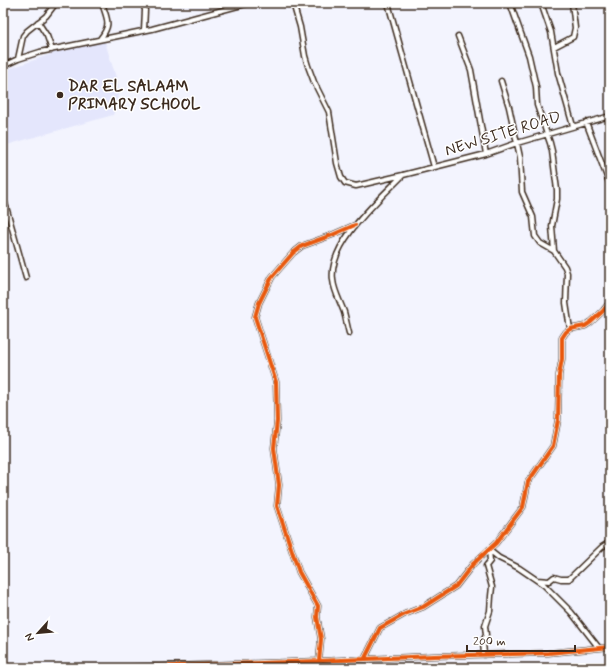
<svg xmlns="http://www.w3.org/2000/svg" width="613" height="671" font-family="Mynerve,sans-serif">
<style>
.built{fill:#e4e6fc}
.lines{fill:none;stroke-linecap:round;stroke-linejoin:round}
.street-casing{stroke:#3b2a1e;stroke-width:7}
.street{stroke:#fff;stroke-width:4}
.cycleway-casing{stroke:#fff;stroke-width:6}
.cycleway{stroke:#e8590c;stroke-width:4}
.poi-dot{fill:#3b2a1e;stroke:#fff;stroke-width:1.5}
.labels{text-anchor:middle;dominant-baseline:central;stroke-width:3;stroke-linejoin:round;paint-order:stroke}
.poi-label{font-size:16px;font-weight:bold;fill:#3b2a1e;stroke:#fff;text-anchor:start}
.street-label{font-size:16px;fill:#3b2a1e;stroke:#fff}
</style>
<rect width="100%" height="100%" fill="#f3f4fe"/>
<filter id="ink" filterUnits="userSpaceOnUse"><feTurbulence type="fractalNoise" baseFrequency=".025" numOctaves="2"/><feDisplacementMap in="SourceGraphic" scale="8" xChannelSelector="R" yChannelSelector="G"/><feConvolveMatrix kernelMatrix="1 2 1 2 8 2 1 2 1" color-interpolation-filters="sRGB"/></filter>
<g filter="url(#ink)">
<!-- built -->
<path class="built" d="M105,42L119,87L117,102L113,115L3,146V71L60,51Z"/>
<g class="lines">
<!-- street casing -->
<g class="street-casing">
<path id="street" d="M143,3L145,10L144,30
M293,3L300,27L305,56L308,66L314,82L329,112L337,163L341,177L345,183L356,186L403,175L486,154L517,143L610,116
M388,3L434,167
M510,3L529,56L536,87L537,105L550,143L552,151L557,190V199L552,226L554,251
M541,3L551,32L558,73L573,126
M38,22L47,36L52,50
M458,36L471,70L486,154
M100,39C112,24 107,20 102,3
M554,47L573,37L575,28L572,3
M18,59L23,36L27,31L46,16L56,3
M3,66L18,59L40,52L152,29L249,3
M501,81L509,107L520,157L522,192L533,217L535,236L540,243L554,251L565,267L567,273L566,303L570,329
M586,122L610,185
M610,194V196
M3,196L26,278
M349,333C347,326 346,319 344,312C340,301 334,291 333,280C328,243 379,200 403,175
M489,550L499,558L519,568L544,585L571,612L599,648
M537,580L549,581L554,577L561,579H569L602,547L610,542
M484,655L483,641L486,635L485,626L490,611L491,596L492,587L486,566L490,561L489,550
M365,658L380,628L405,614L423,607L456,586L473,564L496,543L523,507L528,482L553,446L558,420L559,375L562,359V338L566,332L570,329L585,326L591,322L603,311L610,302
M319,661L321,639L317,617L318,606L299,572L277,506L279,485L274,448L277,421L276,382L255,317L259,303L272,277L293,253L302,246L332,235L355,225
M3,668H4
M89,668H117
M116,668L319,661L434,656L548,653L610,647"/>
</g>
<!-- street -->
<use href="#street" class="street"/>
<!-- cycleway casing -->
<g class="cycleway-casing">
<path id="cycleway" d="M365,658L380,628L405,614L423,607L456,586L473,564L496,543L523,507L528,482L553,446L558,420L559,375L562,359V338L566,332L570,329L585,326L591,322L603,311L610,302
M319,661L321,639L317,617L318,606L299,572L277,506L279,485L274,448L277,421L276,382L255,317L259,303L272,277L293,253L302,246L332,235L355,225
M116,668L319,661L434,656L548,653L610,647"/>
</g>
<!-- cycleway -->
<use href="#cycleway" class="cycleway"/>
</g>
</g>
<!-- markers -->
<circle class="poi-dot" cx="60" cy="95" r="4"/>
<g class="labels">
<!-- poi labels -->
<g class="poi-label">
<text x="68" y="86">DAR EL SALAAM<tspan x="68" dy="18">PRIMARY SCHOOL</tspan></text>
</g>
<!-- street labels -->
<g class="street-label">
<text transform="translate(503 134) rotate(-17)">NEW SITE ROAD</text>
</g>
</g>
<!-- margin -->
<rect width="613" height="671" fill="none" stroke="#fff" stroke-width="16"/>
<rect x="8" y="8" width="597" height="655" fill="none" stroke="#3b2a1e" stroke-width="1.5" filter="url(#ink)"/>
<!-- north arrow -->
<g transform="translate(38 633) rotate(243)" stroke="#ffffff" stroke-width="3" paint-order="stroke">
<path d="M0-3L7 15L0 10L-7 15Z" fill="#3b2a1e"/>
<text y="-6" font-size="11" font-weight="bold" text-anchor="middle" fill="#3b2a1e">N</text>
</g>
<!-- scale -->
<path d="M467 645v6h108v-6" fill="none" stroke="#3b2a1e" stroke-width="2"/>
<text x="473" y="645" font-size="12" fill="#3b2a1e" stroke="#ffffff" stroke-width="3" paint-order="stroke">200 m</text>
</svg>
